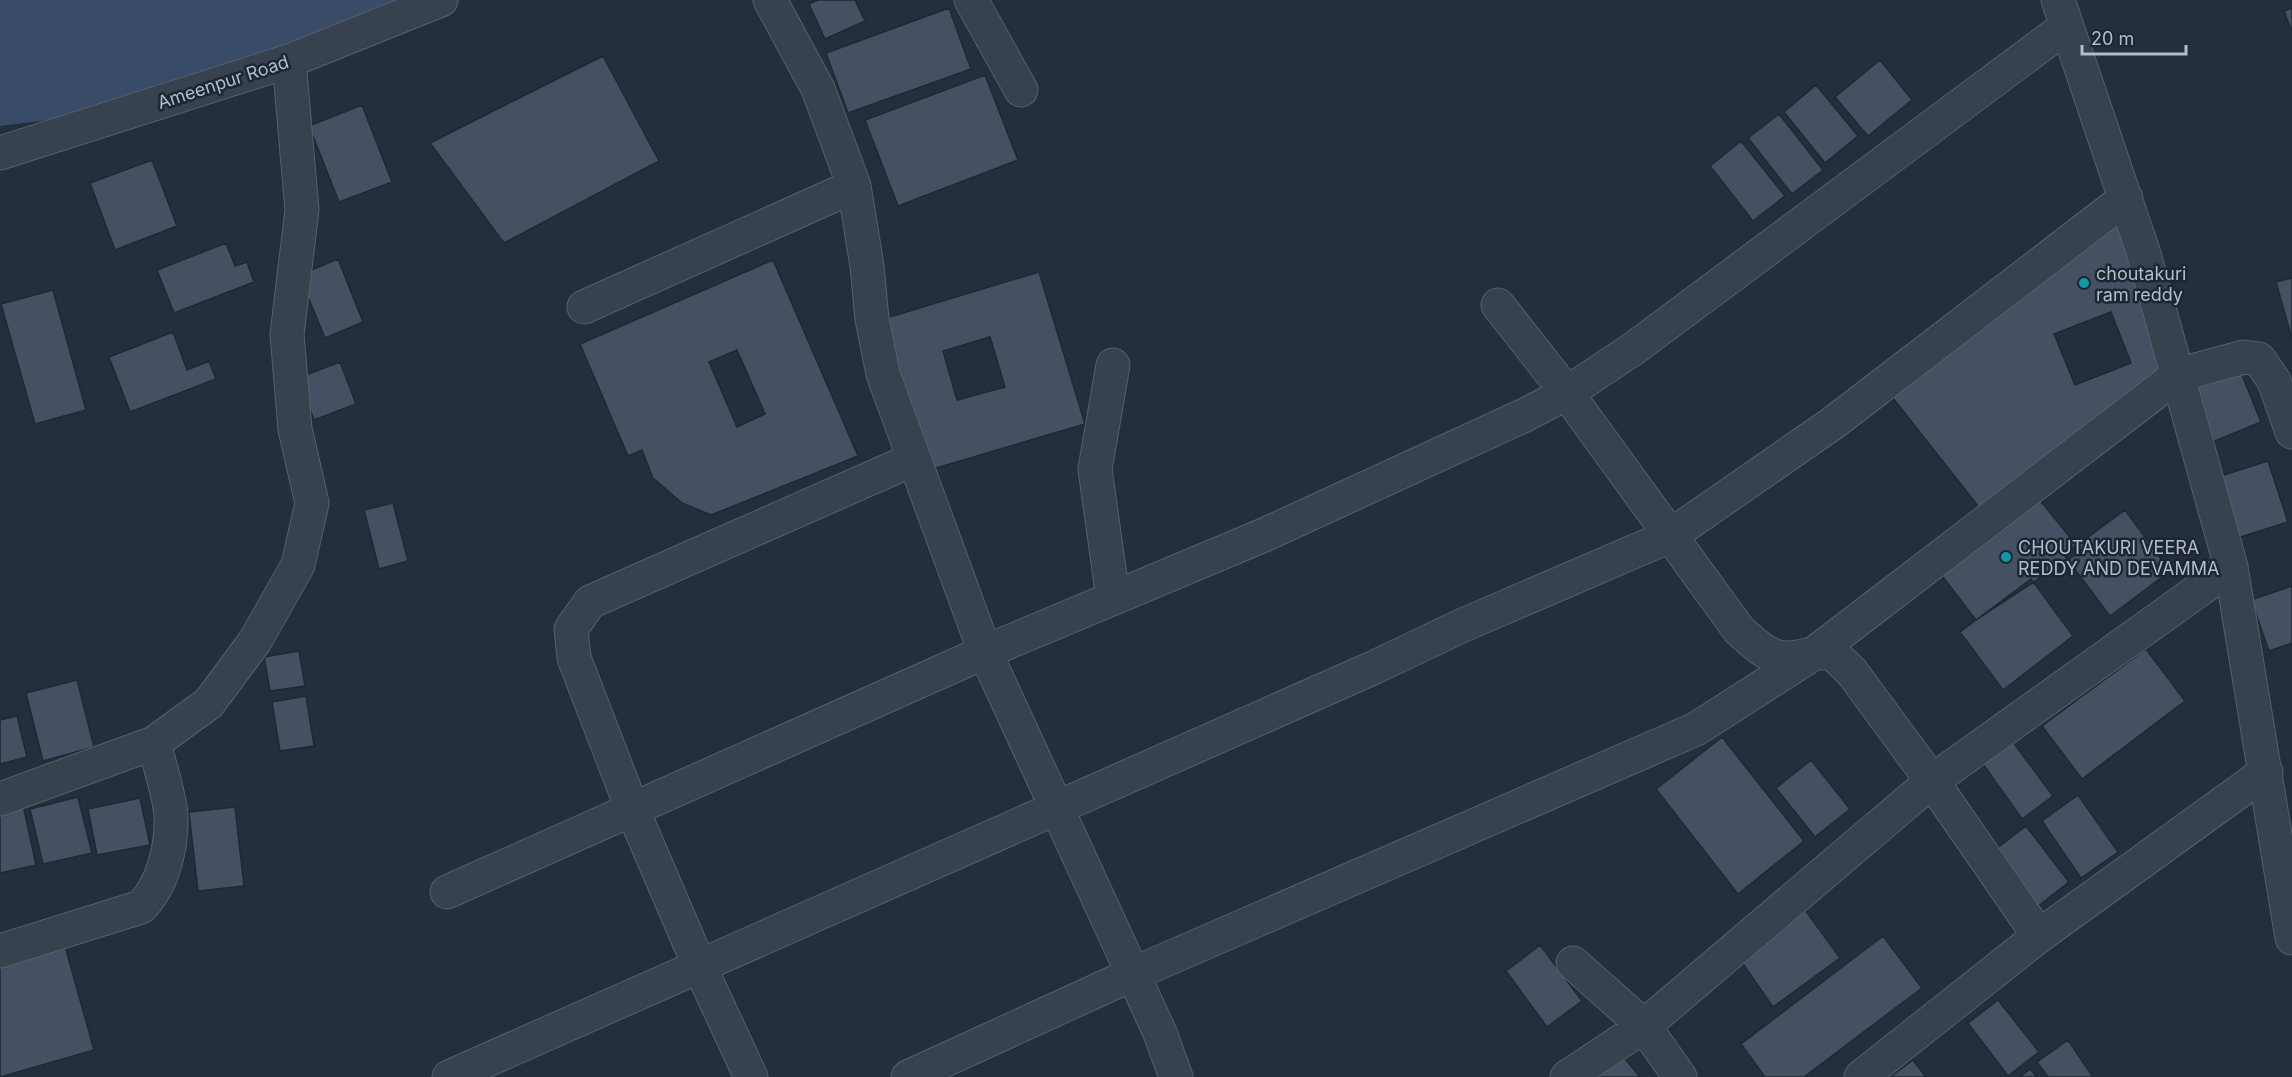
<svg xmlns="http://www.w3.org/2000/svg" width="2292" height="1077" font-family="Inter,sans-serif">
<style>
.water{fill:#394c67}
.building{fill:#455162;stroke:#1f2835;stroke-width:1.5;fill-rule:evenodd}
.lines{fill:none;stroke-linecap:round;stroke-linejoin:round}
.minor-casing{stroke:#565f6c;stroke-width:35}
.tertiary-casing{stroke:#565f6c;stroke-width:35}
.minor{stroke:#38414e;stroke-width:33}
.tertiary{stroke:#38414e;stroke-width:33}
.culture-dot{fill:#0f9aa8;stroke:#1d2633;stroke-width:2}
.labels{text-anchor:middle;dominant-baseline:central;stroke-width:5;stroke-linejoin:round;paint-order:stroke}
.street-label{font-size:18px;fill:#b4bcc9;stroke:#1d2633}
.poi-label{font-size:18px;fill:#b4bcc9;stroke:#1d2633;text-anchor:start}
</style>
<rect width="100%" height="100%" fill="#242f3e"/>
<!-- water -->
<path class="water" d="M0,0H411L145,108L0,126Z"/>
<!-- building -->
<path class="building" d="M818,0H855L865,21L825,39L809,4Z
M949,8L971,69L848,113L826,53Z
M2292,8V32L2284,11Z
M603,56L659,161L504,243L430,143Z
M1880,60L1912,100L1868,136L1835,97Z
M985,75L1018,160L898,206L865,120Z
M1816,85L1858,136L1825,163L1784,112Z
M362,105L392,182L339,202L309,126Z
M1779,114L1823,170L1792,194L1748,138Z
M1741,141L1785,196L1753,221L1710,166Z
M152,160L177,226L115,250L90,183Z
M2124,205L2169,362L1982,511L1885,388Z
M226,243L235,266L247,262L254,282L174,313L157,270Z
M338,259L363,322L325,338L299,275Z
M773,260L858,456L711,515L682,503L653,478L642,450L628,456L580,344ZM737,350L765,414L737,427L709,362Z
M1039,272L1085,424L926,471L880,320ZM990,337L1005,387L957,400L943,351Z
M2292,278V339L2276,282Z
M53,290L86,410L35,424L1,304Z
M2111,312L2131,363L2075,385L2054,334Z
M173,332L187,370L209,361L216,379L130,412L109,357Z
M340,362L356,404L314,420L298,378Z
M2240,370L2261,422L2205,445L2184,393Z
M2268,461L2288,522L2231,540L2211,479Z
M2030,488L2081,551L1976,620L1933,564Z
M393,503L408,561L379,569L364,510Z
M2125,510L2170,571L2110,616L2064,555Z
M2031,579L2073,636L2003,690L1960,632Z
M2292,586V643L2269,651L2251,600Z
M2146,649L2185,701L2082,779L2042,726Z
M299,651L305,686L270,691L264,657Z
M77,680L94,747L43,761L26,693Z
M306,696L314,746L280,751L272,702Z
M17,716L27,757L0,764V720Z
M1722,737L1804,841L1738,894L1656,789Z
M2013,742L2053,796L2022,819L1983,764Z
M1811,760L1850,809L1815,837L1776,788Z
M2078,795L2118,852L2081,878L2042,821Z
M78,797L92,853L43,864L30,809Z
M140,798L150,845L97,855L88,809Z
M23,805L36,865L0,873V810Z
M235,807L244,886L198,891L189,812Z
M2026,826L2069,882L2033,910L1991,853Z
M1800,903L1840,958L1773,1007L1734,951Z
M1883,936L1922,988L1804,1077H1765L1741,1044Z
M1540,945L1582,1001L1547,1027L1506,971Z
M65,946L94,1050L0,1077V964Z
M1998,1000L2039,1052L2008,1076L1968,1023Z
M2068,1040L2093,1077H2048L2037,1062Z
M1617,1049L1640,1077H1584Z
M1913,1060L1926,1077H1890Z
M2030,1069L2037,1077H2020Z"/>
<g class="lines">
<!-- minor casing -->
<g class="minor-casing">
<path id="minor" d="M770,0L818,89L854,186L867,266L872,319L883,374L985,652L1133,974L1696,729L1816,652L2178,375L2244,357L2259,359L2274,381L2292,432
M971,0L1021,90
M2058,0L2143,251L2231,567L2292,938
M1498,305L1567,393L1739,630C1754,643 1768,659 1789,658C1806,657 1813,651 1832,653L1852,672L1932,781L2039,936
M584,307L854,186
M1113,365L1095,469L1113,598
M0,799L154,743L209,703L255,641L298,565L312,503L295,429L287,334L302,210L289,61
M447,892L985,652L1264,535L1525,415L1567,393L1633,349L2067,26
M0,951L141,907C163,885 172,847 171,816C170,796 159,764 154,743
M1573,963L1644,1026L1680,1077
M449,1077L1375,667L1461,626L1670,536L1833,423L2126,198
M751,1077L699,965L633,811L574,658L571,629L590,602L914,459
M908,1077L1133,974L1160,1033L1176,1077
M1567,1077L1644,1026L1932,781L2231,567
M1861,1077L2039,936L2266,772"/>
</g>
<!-- tertiary casing -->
<g class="tertiary-casing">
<path id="tertiary" d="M0,153L289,61L441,0"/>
</g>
<!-- minor -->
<use href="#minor" class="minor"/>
<!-- tertiary -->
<use href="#tertiary" class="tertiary"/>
</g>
<!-- markers -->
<g class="culture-dot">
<circle cx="2084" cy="283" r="6"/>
<circle cx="2006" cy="557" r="6"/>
</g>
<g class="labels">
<!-- street labels -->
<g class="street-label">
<text transform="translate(223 82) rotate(-18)">Ameenpur Road</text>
</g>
<!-- poi labels -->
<g class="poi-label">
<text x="2096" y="273">choutakuri<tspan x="2096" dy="21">ram reddy</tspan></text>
<text x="2018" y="547">CHOUTAKURI VEERA<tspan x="2018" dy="21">REDDY AND DEVAMMA</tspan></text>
</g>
</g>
<!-- scale -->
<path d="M2082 45v9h104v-9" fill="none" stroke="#b4bcc9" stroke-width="3"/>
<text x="2091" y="45" font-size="18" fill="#b4bcc9" stroke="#1d2633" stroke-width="4.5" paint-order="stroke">20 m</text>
</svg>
